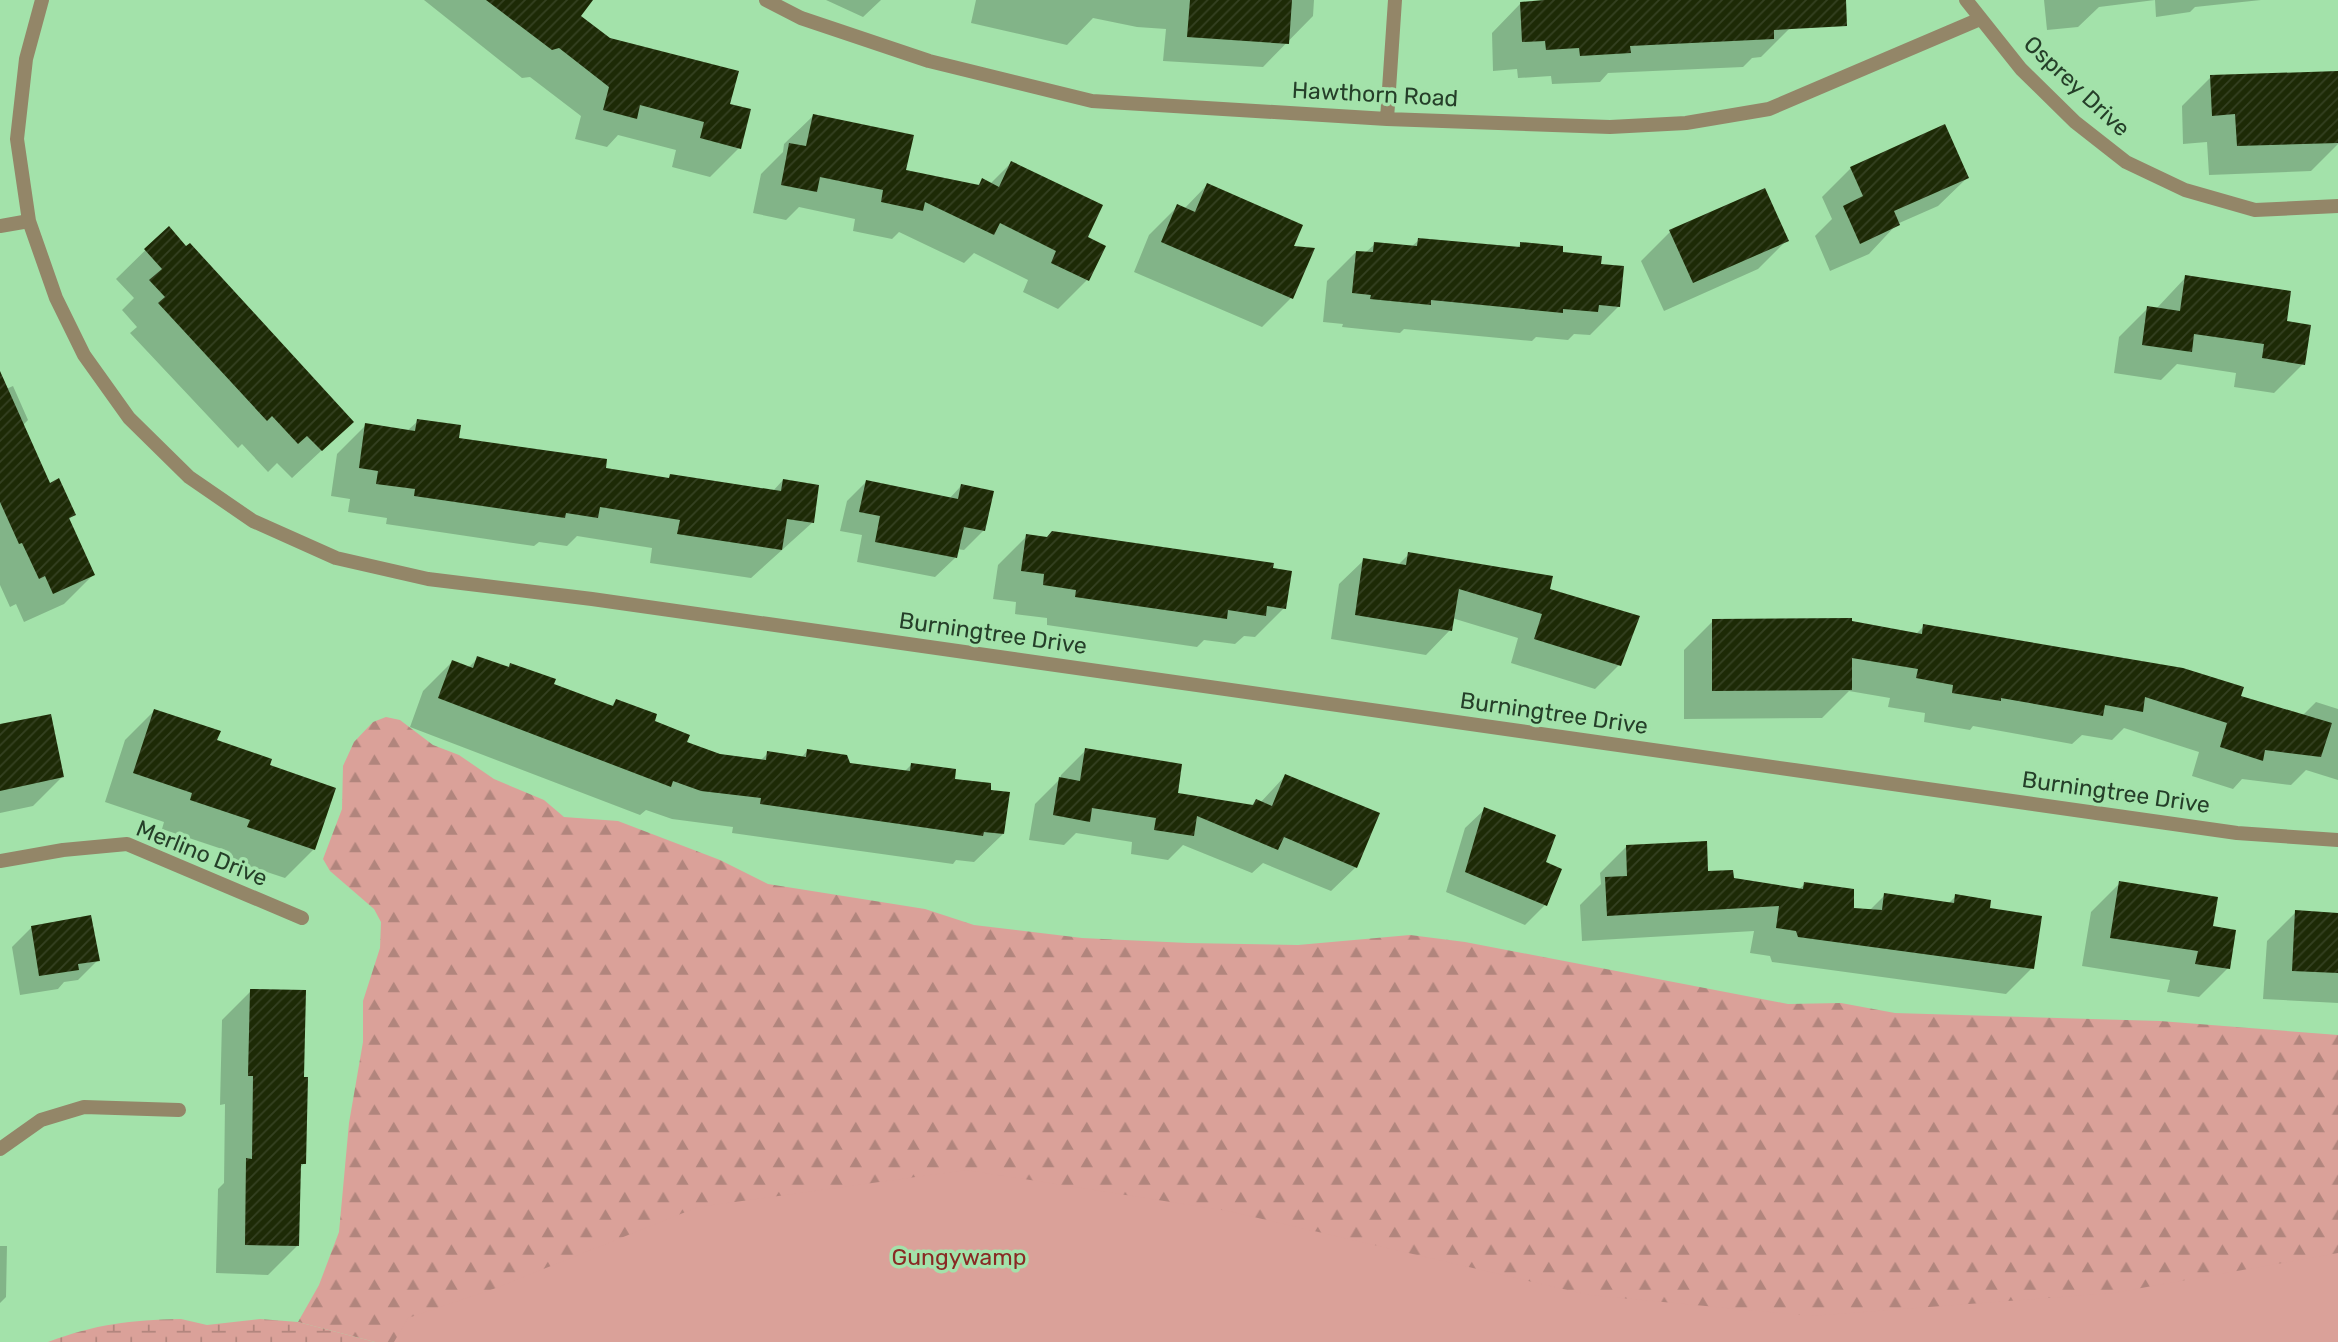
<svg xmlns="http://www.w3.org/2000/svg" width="2338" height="1342" font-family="Rubik,sans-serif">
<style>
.forest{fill:url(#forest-firs)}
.wetland{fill:url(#wetland-marsh)}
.park{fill:#daa199}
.shadow{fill:#0003}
.building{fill:url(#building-hatch)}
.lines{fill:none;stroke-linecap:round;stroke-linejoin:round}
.minor{stroke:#938668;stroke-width:14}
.labels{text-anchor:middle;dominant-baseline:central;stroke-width:7;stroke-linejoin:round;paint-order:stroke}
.street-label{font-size:23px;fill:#253f29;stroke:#a3e2aa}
.park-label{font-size:23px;fill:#892924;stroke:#a3e2aa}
</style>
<defs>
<pattern id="forest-firs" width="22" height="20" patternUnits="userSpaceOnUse" patternTransform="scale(1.75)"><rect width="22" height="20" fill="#daa199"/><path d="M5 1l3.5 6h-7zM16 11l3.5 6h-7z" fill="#b1857d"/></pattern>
<pattern id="wetland-marsh" width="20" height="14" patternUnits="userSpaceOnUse" patternTransform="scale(1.75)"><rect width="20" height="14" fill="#daa199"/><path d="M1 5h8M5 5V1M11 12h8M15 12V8" fill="none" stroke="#b1857d"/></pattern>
<pattern id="building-hatch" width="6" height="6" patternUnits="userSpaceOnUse" patternTransform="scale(1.75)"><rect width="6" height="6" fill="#1d2a06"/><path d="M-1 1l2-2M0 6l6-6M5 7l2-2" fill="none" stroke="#354122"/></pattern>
</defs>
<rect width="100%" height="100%" fill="#a3e2aa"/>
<!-- forest -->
<path class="forest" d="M386,717L400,720L433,745L459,755L494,779L544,800L564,817L618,821L720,860L768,884L925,909L974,925L1082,938L1188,943L1298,945L1410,935L1465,942L1788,1004L1841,1003L1895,1013L2160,1021L2338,1035V1287L2113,1324L558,1342H375L298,1322L319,1285L339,1232L349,1123L363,1042V1001L380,948L381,922L374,909L330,871L323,859L342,809L343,766L354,742L373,722Z"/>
<!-- wetland -->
<path class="wetland" d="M181,1319L207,1325L260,1319L298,1322L375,1342H48C96,1324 130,1320 181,1319Z"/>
<!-- park -->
<path class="park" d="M966,1170L1228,1211L1589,1295L1811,1316L2113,1293L2338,1253V1342H394L408,1318L496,1288L698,1207Z"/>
<!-- shadow -->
<path class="shadow" d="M424,0H574L579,16L609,40L728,106L739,148L710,177L672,167L676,150L618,135L607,147L575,139L581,116L530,77L522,78Z
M826,0H881L863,17Z
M976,0H1314L1313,16L1263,67L1163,61L1166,29L1137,27L1093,18L1067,45L971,23Z
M1607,0H1789L1790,28L1761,57L1752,58L1743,67L1608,73L1600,82L1552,84L1551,76L1518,78L1517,69L1493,71L1492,33L1520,4Z
M2044,0H2261L2195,7L2190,12L2156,17L2155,0L2099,7L2078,27L2047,30Z
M2338,73V144L2311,171L2209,175L2207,142L2183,144L2182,106L2211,77Z
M813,116L904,172L976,187L982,181L990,184L1011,163L1086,238L1087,280L1058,309L1023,292L1028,280L974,253L964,263L899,232L892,239L853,231L855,219L799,207L786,220L753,213L761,174L783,152L784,144Z
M1851,168L1967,178L1938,206L1897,224L1869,254L1830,271L1815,236L1832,219L1822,197Z
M1207,185L1291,248L1313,249L1291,298L1262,327L1134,272L1149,235L1178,206L1184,209Z
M168,228L186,248L322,450L292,478L277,463L268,472L242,444L238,448L130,333L137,327L122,310L134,298L116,279Z
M1670,232L1787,240L1758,269L1664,311L1641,261Z
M1419,240L1516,249L1521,244L1600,265L1619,306L1590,335L1574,334L1568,340L1536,337L1532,341L1404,329L1400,333L1342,327L1343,324L1323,322L1327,281L1356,252L1365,253L1375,244L1411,247Z
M2186,277L2285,323L2303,364L2274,393L2234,387L2236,373L2177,364L2161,380L2114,373L2119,337L2148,308L2156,309Z
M0,382L4,390L13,386L28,420L22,426L49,485L74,515L68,520L93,575L64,604L24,622L16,604L10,607L0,585Z
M418,421L457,439L604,470L667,480L671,476L772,492L783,480L813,522L751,578L650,563L652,548L577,536L567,546L539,542L534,546L386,524L387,518L348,512L350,499L331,496L337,454L366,425L407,431Z
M866,482L949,499L961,486L984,530L964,550L957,549L955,558L935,577L857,562L862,535L840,531L847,501Z
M1027,536L1284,608L1255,637L1244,636L1235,644L1204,640L1197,647L1047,625V618L1015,614L1016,602L993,599L998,565Z
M1409,554L1548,590L1619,665L1595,689L1511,663L1518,638L1452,618L1450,630L1426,655L1331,639L1339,584L1364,560L1398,565Z
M1713,621L1850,623L1916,634L1924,626L2239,697L2302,716L2316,702L2338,709V780L2306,770L2291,785L2242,779L2233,789L2192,776L2199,752L2124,728L2112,740L2082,735L2072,744L1973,726L1970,730L1924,722L1925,713L1888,707L1890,698L1849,691L1822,718L1684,719V650Z
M478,658L507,668L511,665L552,685L610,707L616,701L685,743L720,756L760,761L768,753L801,758L807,751L849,765L904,772L912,764L954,780L1003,834L974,862L956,860L953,864L732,833L733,827L672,819L646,810L640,815L410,727L423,691L452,662L468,668Z
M154,711L268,767L314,849L285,878L219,856L222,849L162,829L164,822L105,802L125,740Z
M0,726L62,777L33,806L0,813Z
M1086,750L1176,794L1251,806L1256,801L1260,803L1285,776L1356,867L1331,891L1263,863L1252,873L1183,845L1168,860L1131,854L1132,842L1076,833L1064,845L1029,840L1035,804L1060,779L1061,775Z
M1485,809L1543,863L1559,870L1545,905L1525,925L1446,892L1465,828Z
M1626,847L1732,880L1798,890L1805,884L1852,909L1869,911L1885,895L1948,904L1956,896L1988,910L2032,968L2006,994L1772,962L1770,956L1750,953L1754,931L1582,941L1580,905L1601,884L1600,873Z
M2120,883L2211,928L2228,968L2199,997L2167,992L2170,980L2082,966L2091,912Z
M2296,912L2338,915V1003L2263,999L2267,941Z
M32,927L98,960L78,980L64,982L58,989L20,995L12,947Z
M251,991L302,1079L304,1163L299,1169L297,1246L268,1275L216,1273L218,1189L224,1183L225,1104L220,1105L222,1020Z
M0,1246H7L6,1297L0,1303Z"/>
<!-- building -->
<path class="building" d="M486,0H593L581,16L610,38L739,71L730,104L751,109L741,149L700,138L704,122L640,105L637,119L603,110L609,87L559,48L552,50Z
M1190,0H1292L1289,44L1187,37Z
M1544,0H1846L1847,26L1774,30V39L1630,46L1631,53L1580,56L1579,48L1546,50L1545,41L1522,42L1520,2Z
M2338,71V143L2237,146L2235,114L2212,116L2210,75Z
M813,114L914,135L906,170L979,185L982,178L999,187L1011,161L1103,205L1088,237L1106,246L1089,281L1051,263L1056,251L1000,223L994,235L925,202L923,211L881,202L883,190L820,177L817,192L781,185L789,143L806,146Z
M1945,124L1969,178L1894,211L1900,225L1860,244L1843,206L1863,196L1850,167Z
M1207,183L1303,225L1294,246L1315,248L1293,299L1161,242L1177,204L1195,212Z
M1765,188L1789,241L1693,283L1669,230Z
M169,226L186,246L190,243L354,422L322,451L307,436L298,444L272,416L267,421L158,303L165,297L149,280L162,269L144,249Z
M1418,238L1520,247V242L1563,246V252L1602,256L1601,264L1624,266L1620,307L1599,305L1598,312L1563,309V313L1431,300V305L1370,299L1371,295L1352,293L1356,251L1373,252L1374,242L1417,246Z
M2185,275L2291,291L2287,321L2311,325L2305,365L2262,358L2264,344L2194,334L2192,352L2142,345L2147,306L2180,311Z
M0,371L50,483L59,478L76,515L69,518L95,575L53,594L45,576L39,579L22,543L19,544L0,502Z
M417,419L461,425L459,438L607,459L606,468L669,478L670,474L781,491L783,479L819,485L814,523L787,519L782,550L677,534L680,520L600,507L598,518L566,513L565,518L414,496L415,489L376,484L378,471L359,468L365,423L415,431Z
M866,480L958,499L961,484L994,491L985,531L964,527L957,558L875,542L880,516L859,512Z
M1052,531L1274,563L1273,568L1292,571L1286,609L1267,606L1266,616L1228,610L1227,619L1075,597L1076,590L1043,585L1044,574L1021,571L1026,534L1047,537Z
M1408,552L1553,576L1550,589L1640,616L1621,666L1534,639L1542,614L1459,589L1452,631L1355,615L1363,558L1406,565Z
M1852,618V621L1922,634L1923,624L2183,668L2244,687L2241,696L2332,723L2321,757L2265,750L2263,761L2220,747L2227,723L2145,697L2143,712L2105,705L2103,716L2001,698V701L1952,693L1953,685L1916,678L1918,669L1852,658V690L1712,691V619Z
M477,656L509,667L510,663L556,679L554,684L613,706L616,699L657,714L655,721L690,735L687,742L720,754L766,760L767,751L806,757L807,749L847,755L850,763L910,771L911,763L956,769L955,779L991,783V790L1010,792L1004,834L984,832L983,836L760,804L761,798L701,791L673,781L671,787L438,698L452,660L473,668Z
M154,709L221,731L217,740L272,759L270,765L336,788L315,850L247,827L250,820L190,800L192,793L133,773Z
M51,714L64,777L0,791V724Z
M1085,748L1182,764L1178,793L1253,805L1256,799L1272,806L1285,774L1380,813L1357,868L1284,837L1278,850L1197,816L1194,836L1154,830L1156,818L1092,808L1090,822L1053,815L1059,777L1080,781Z
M1484,807L1556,835L1546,862L1562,869L1547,906L1465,872Z
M1707,841L1708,871L1733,870L1734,878L1803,889L1804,882L1854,889V908L1882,910L1884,893L1954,903L1955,894L1991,900L1990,908L2042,916L2034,969L1798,937L1796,931L1776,928L1779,906L1607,916L1605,877L1627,876L1626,845Z
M2119,881L2218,897L2213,926L2236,930L2230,969L2195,964L2198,951L2110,938Z
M2295,910L2338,913V973L2292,971Z
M91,915L100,961L78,964L79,970L39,976L31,926Z
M250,989L306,990L304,1077H308L306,1164H301L299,1246L245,1245L246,1158L252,1159L253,1076H248Z"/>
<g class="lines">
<!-- minor -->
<path class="minor" d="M42,0L26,59L17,139L29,221L56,298L84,355L129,418L189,477L253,521L336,558L428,579L592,599L2237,833L2338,840
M766,0L801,18L929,61L1092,101L1387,119L1610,127L1686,123L1769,109L1980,19
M1966,0L2021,69L2075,122L2126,162L2185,190L2255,210L2338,206
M1387,119L1395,0
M0,226L29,221
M0,861L63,850L127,844L302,918
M0,1149L41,1120L84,1107L179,1110"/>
</g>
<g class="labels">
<!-- street labels -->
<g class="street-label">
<text transform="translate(2077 86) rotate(43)">Osprey Drive</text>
<text transform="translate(1375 94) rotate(3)">Hawthorn Road</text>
<text transform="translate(993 633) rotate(8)">Burningtree Drive</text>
<text transform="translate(1554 713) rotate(8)">Burningtree Drive</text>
<text transform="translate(2116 792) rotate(8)">Burningtree Drive</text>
<text transform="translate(202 853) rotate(22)">Merlino Drive</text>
</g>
<!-- park labels -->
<g class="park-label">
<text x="959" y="1257">Gungywamp</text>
</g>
</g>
</svg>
